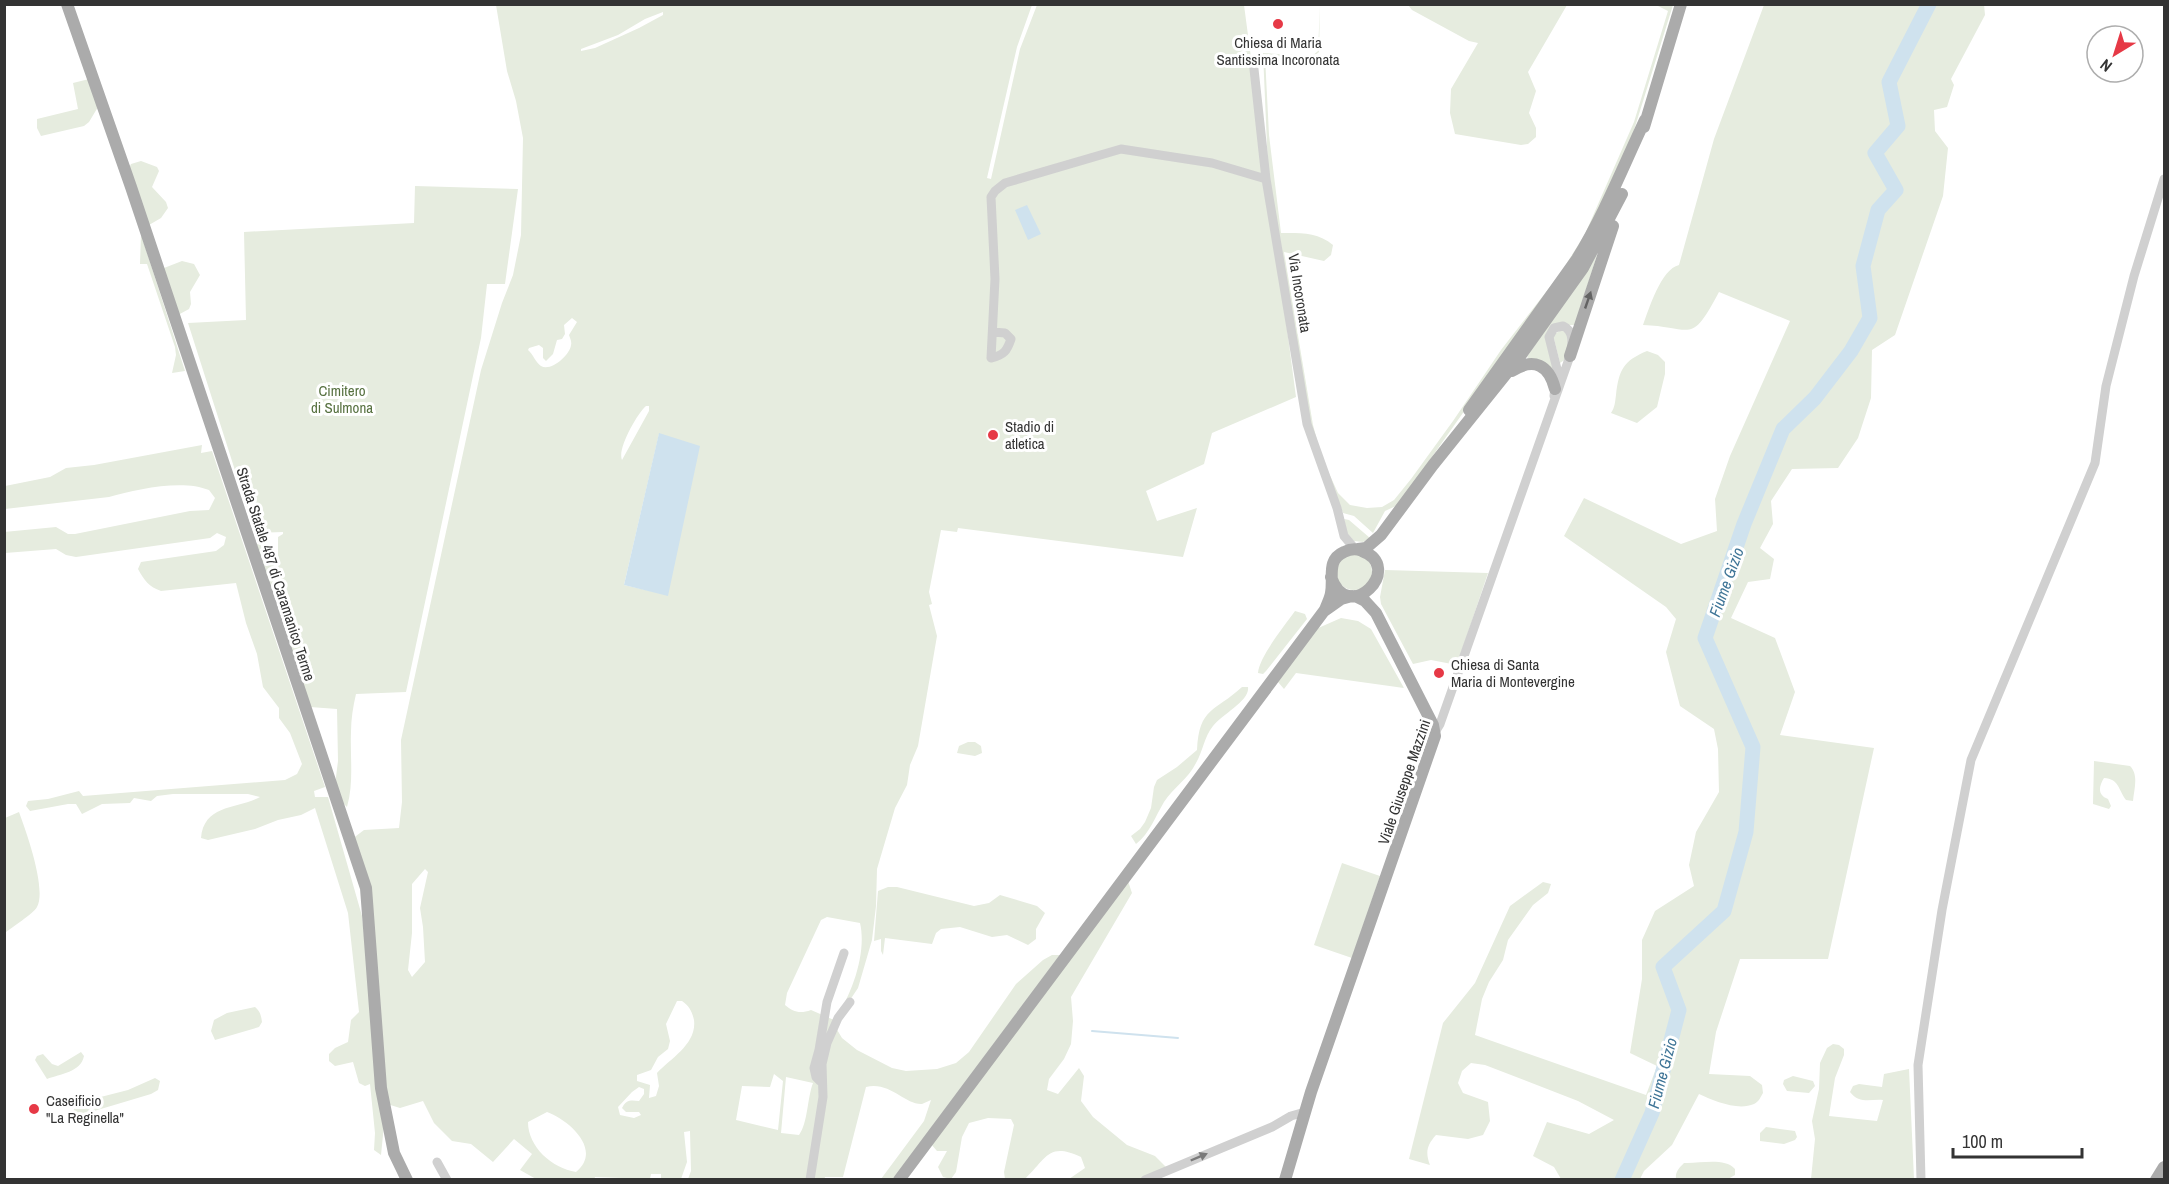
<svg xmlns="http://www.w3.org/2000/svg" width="2169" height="1184" font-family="'Archivo Narrow',sans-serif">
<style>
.green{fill:#e6ecdf;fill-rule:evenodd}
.water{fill:#cfe2ee}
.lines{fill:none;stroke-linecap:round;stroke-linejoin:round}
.stream{stroke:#cfe2ee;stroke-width:2}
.river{stroke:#cfe2ee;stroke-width:15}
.minor{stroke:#d0d0d0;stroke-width:9}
.major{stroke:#ababab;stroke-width:12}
.oneway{fill:#636363}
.oneway2{fill:#7a7a7a}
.poi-dot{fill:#e63946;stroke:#fff;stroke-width:2}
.labels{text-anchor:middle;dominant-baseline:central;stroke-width:6;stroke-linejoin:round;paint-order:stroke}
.poi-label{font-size:15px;fill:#333;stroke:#fff;text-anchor:start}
.street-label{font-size:15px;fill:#333;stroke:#fff}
.park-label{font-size:15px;fill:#56703f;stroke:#fff}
.water-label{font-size:16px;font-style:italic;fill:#3f7597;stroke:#fff}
</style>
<rect width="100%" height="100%" fill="#fff"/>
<!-- green -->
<path class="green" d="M496,5H1032L1017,47L987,178L991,179L1020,49L1037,5H1244L1296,397L1212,433L1204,464L1146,491L1157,521L1197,508L1183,557L958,528L957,532L941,530L929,592L932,604L929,605L937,636L918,746L910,765L907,785L895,808L877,869L876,906L872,940L858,988L838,1018L824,1065L836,1028L842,1038L857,1050L892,1068L906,1071L937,1069L956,1063L969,1052L1016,984L1043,960L1052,955H1060L893,1179H881L924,1121L931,1100C928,1101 925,1103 922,1104C905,1105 890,1081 866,1087L843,1177H825L824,1180L688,1179L691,1171L690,1131L684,1132L687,1162L681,1179H661V1174H651L650,1179L595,1177L594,1180L536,1179L520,1170L532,1154L514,1139L493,1162L471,1144L452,1141L434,1123L423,1101L400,1108L384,1103L370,930L352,839L364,830L399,828L402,802L401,740L481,370L502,303L513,275L521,235L523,138L516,101L507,71ZM663,12V15L639,28L595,48L581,51V49L618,35L645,19ZM572,318L577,322L569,335C570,338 572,342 571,345C570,355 551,372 541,366C536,363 533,354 528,350L529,348L539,345L543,348V358L546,361L553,354L557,340L562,339L565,334L564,325ZM646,406H649V411L622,460C617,449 637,414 646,406ZM659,434L668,595L624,585ZM425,869L428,872L420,908L423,927L425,962L412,977L408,970L412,933V884ZM827,917L860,923C867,952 852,996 834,1020L811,1010C800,1014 793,1012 785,1005L787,993L821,920ZM677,1001H682C689,1006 692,1011 694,1020C697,1044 671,1058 657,1073L659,1086L656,1096L649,1098L650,1085L637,1081V1075L651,1070L658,1057L668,1049L670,1041L666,1024ZM774,1074L783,1081L778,1130L736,1120L742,1086L770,1087ZM786,1077L813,1083C807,1099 808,1123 799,1135L781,1133ZM639,1087L644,1089V1094L639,1101C630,1100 626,1100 622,1108L626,1112H639L641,1115L634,1118L620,1115L618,1107L632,1092ZM547,1112C569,1120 603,1150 576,1172C552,1168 528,1147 528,1122Z
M1320,5L1319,52L1313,57L1265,56L1269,135L1281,233C1300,233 1318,232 1333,245L1331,255L1324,261L1284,252L1313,425L1322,458L1338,493L1350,505L1367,508L1382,507L1394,500L1411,479L1453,421L1501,350L1560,274L1585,234L1634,122L1668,11L1656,5H1673L1629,146L1587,237L1398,505L1385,511L1373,533L1354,516L1343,513L1321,458L1311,425L1268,168L1263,53L1312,56L1318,51Z
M1408,5H1567L1528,72L1536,91L1529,113L1536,128V137L1528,144L1521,145L1455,134L1450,113L1451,89L1478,43L1469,41L1412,10Z
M1764,5L1984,4L1985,15L1951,79L1954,85L1947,107L1934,110L1935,131L1948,148L1943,196L1895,335L1872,350L1871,398L1858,438L1838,468L1792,469L1771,501L1773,524L1760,548L1774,559L1770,579L1748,582L1731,618L1775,638L1795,692L1780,735L1874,748L1828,959H1740L1716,1032L1709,1074L1750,1076L1762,1085L1763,1093C1761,1096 1759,1102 1754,1104C1738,1111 1714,1101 1699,1094L1672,1145L1644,1171L1640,1179H1561L1554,1167L1533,1156L1547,1122L1589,1134L1614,1120L1578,1101L1485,1065L1471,1063L1462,1071L1458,1083L1463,1093L1488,1102L1490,1121L1483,1135L1468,1139L1436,1135C1427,1145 1425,1152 1430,1165L1409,1159L1443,1023L1475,983L1510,906L1543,882L1551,884L1548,893L1533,905L1508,940L1503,960L1489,982L1482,999L1475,1035L1646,1095L1657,1066L1630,1053L1642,979V940L1655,911L1694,886L1689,865L1696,832L1719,792L1718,749L1714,729L1680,706L1666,652L1676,619L1666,607L1564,536L1584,498L1681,544L1717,531L1715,499L1730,456L1790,321L1719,292C1690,346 1694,327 1643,325C1649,309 1661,269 1679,265L1714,139Z
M89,79L98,107L89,122L84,126L41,136L37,128V119L78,109L73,83Z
M141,161L157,167L159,171L152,187L166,202L168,208L161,218L149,225L129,168L131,164Z
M415,186L518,189L505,284H487L481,338L406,692L356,694C353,707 351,719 351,732C350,758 354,782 347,807L340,800L335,785L338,761L337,709L310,707L278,615V537L283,534V532L255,533L188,323L246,320L244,232L414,223Z
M141,234L185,371L172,373L176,355L175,347L147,264H140Z
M1596,253L1597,255L1575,325H1553L1555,370L1531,361L1527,357Z
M182,261L194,264L200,275L190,292L191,304L189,309L178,315L164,268Z
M1561,330L1565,332L1569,338L1566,359L1560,363L1553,335Z
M1647,351L1658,355L1665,362V374L1657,407L1637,423L1611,413C1615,407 1615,402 1616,395C1619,370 1623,361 1647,351Z
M202,445L201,453L212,451L325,787L314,791L315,797H328L362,916L384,1125L381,1155L374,1150L375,1133L370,1084L365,1086L359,1083L353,1062L335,1066L329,1061V1054L335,1048L348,1042L351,1020L359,1012L348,913L315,808L301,815L278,820L255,829L208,840L201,838C204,804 237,809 260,797L248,794H173L157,796L151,801L134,798L130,803L102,804L82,814L76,804H68L30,811L26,806L28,801L48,799L79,791L83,796L285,780L297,774L302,764L290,733L279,718V708L263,687L257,654L246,623L236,583L161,591C149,587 144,580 138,569L141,562L216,551L224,545L226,537L217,533L210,538L76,557L66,555L56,549L5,553L4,532L56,527L68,534H75L190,511L209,510L215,498L209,490C183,479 136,489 109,497L5,509V486L50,477L66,468L94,465Z
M1344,519L1349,520L1370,538L1363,542L1354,541L1347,533Z
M253,544H267L274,548L273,599Z
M1336 572a18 18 0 1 1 36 0a18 18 0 1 1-36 0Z
M1385,570L1488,573L1457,665L1431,660L1413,664L1381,604L1380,597Z
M1295,611L1305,614L1307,619L1266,671L1263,674L1258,673C1259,657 1285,625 1295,611Z
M1341,618L1358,621L1371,629L1404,688L1296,673L1284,689L1278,682L1316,629Z
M1242,687H1248C1250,701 1222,714 1213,726C1204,737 1203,751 1196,763C1188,779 1173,788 1164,802C1155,817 1150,833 1136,844L1131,836L1140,829L1145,822L1151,808L1154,787L1157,780L1177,767L1197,750C1199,707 1215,712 1242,687Z
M968,742H975L981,746L982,753L975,756L957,753L959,746Z
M2094,761L2130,766C2139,775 2134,789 2133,801L2126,800C2118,789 2119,779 2104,778C2099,786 2097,795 2108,799L2111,806L2109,809L2093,804Z
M19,812C26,831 47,889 37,907C33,914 12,927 5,933V818Z
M1342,863L1380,876L1352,958L1314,945Z
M1128,881L1132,893L1071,997L1073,1021L1071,1044L1064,1059L1049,1079L1047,1090L1058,1094L1079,1068L1084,1076L1081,1101L1093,1117L1127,1145L1155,1156L1166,1167L1140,1179H1069L1085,1168L1081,1157C1048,1142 1047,1158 1025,1179H1005L1004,1172L1014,1125L1011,1119L988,1118L969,1123L962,1137L956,1172L951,1179L943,1177L938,1167L947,1151H937L931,1144Z
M888,887H897L974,906L989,903L1000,895L1037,906L1045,913L1036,929V939L1028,945L1007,935L992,937L960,927L941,929L936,933L932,944L885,938L883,955L881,951V939L874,941L878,891Z
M255,1007C260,1011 261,1015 262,1022L259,1027L215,1040L211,1031L214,1020L227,1013Z
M1833,1044L1839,1045L1844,1049V1055L1835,1078L1829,1116L1877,1121L1883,1100C1870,1099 1859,1104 1850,1092L1853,1086L1859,1084L1882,1087L1884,1074L1909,1069L1914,1179H1811L1815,1139L1812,1121L1819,1089L1820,1063L1827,1048Z
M81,1052L84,1056C81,1072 60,1074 47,1079L35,1060L37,1056L43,1054L52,1064L58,1066Z
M1793,1076L1813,1081L1815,1086L1809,1093L1787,1091L1783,1084L1784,1080Z
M155,1078L160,1081L158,1090L151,1094L74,1117L73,1112L75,1106L85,1101L128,1090Z
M1766,1127L1795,1131L1797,1137L1795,1140L1784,1144L1760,1141V1133Z
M1684,1163C1699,1164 1724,1157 1735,1169V1175L1728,1179H1676C1675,1172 1679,1168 1684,1163Z"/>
<!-- water -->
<path class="water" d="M1027,205L1041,234L1028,240L1015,210Z
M659,433L700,446L668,596L624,585Z"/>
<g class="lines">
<!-- stream -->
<path class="stream" d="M1092,1031L1178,1038"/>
<!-- river -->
<path class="river" d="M1622,1180L1652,1113L1679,1010L1663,967L1724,911L1746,832L1753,747L1705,638L1744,524L1783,429L1815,398L1851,351L1870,318L1863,266L1878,210L1896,190L1875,153L1898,126L1889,82L1929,4"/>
<!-- minor -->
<path class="minor" d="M1253,60L1266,179L1307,424L1337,508L1344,536L1355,549
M993,332L1005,333L1011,339C1007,351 1004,355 991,358L995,279L991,197L995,191L1005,183L1121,149L1212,163L1266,179
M1435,732L1440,724L1570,356C1572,345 1575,331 1563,326L1554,328L1549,337L1557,369L1554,396
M820,1081L816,1077L814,1068L819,1050L827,1002L844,953
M437,1162L447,1180
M810,1180L823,1097L822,1064L827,1043L838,1018L850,1002
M1145,1180L1272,1127L1291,1116L1305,1112
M1921,1180L1918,1065L1942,910L1971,760L2095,463L2106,386L2134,276L2164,179"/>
<!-- major -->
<path class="major" d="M67,4L131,187L366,888L381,1088L394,1153L407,1180
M1644,127L1681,4
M1570,356L1613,226
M1512,371C1534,357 1549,365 1555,389
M1469,410L1577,259C1604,215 1623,167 1645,120
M1358,549L1366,548L1381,535L1433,465L1518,359L1583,268L1622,194
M1325,610C1327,604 1330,599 1331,593C1334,577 1326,560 1344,552C1350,549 1356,548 1362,551C1406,567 1348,627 1331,577
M899,1180L1324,611L1341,599L1352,596
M1285,1180L1311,1092L1435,736L1433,725L1376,613L1365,601L1355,596
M2156,1180L2164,1167"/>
</g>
<!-- one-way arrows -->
<defs><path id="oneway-solid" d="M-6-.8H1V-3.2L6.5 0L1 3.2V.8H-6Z" transform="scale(1.5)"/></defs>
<use class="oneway" href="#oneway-solid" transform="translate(1588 300) rotate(-71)"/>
<use class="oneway2" href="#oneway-solid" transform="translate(1199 1157) rotate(-23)"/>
<!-- markers -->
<g class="poi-dot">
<circle cx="1278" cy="24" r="6"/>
<circle cx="993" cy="435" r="6"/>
<circle cx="1439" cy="673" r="6"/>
<circle cx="34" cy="1109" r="6"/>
</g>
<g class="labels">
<!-- poi labels -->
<g class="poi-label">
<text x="1278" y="42" text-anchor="middle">Chiesa di Maria<tspan x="1278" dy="17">Santissima Incoronata</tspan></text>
<text x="1005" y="426">Stadio di<tspan x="1005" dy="17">atletica</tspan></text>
<text x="1451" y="664">Chiesa di Santa<tspan x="1451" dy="17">Maria di Montevergine</tspan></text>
<text x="46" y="1100">Caseificio<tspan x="46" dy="17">"La Reginella"</tspan></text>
</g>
<!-- street labels -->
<g class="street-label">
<text transform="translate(1300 293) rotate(81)">Via Incoronata</text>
<text transform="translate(276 574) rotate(72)">Strada Statale 487 di Caramanico Terme</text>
<text transform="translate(1404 782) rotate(-71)">Viale Giuseppe Mazzini</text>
</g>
<!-- park labels -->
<g class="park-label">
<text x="342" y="390">Cimitero<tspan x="342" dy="17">di Sulmona</tspan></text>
</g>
<!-- water labels -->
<g class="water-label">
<text transform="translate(1726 582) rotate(-70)">Fiume Gizio</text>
<text transform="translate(1662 1073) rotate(-75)">Fiume Gizio</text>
</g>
</g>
<!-- border -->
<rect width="2169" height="1184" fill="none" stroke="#333333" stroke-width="12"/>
<!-- north arrow -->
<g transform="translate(2115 54) rotate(218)"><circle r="28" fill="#ffffff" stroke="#adadad" stroke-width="1.5"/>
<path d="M0-4.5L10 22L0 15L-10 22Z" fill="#e63946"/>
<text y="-9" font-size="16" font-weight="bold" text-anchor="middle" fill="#333333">N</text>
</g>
<!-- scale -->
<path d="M1953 1148v9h129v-9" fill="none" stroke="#333333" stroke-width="3"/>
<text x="1962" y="1148" font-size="18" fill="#333333" stroke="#ffffff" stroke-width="4.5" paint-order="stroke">100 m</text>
</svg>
